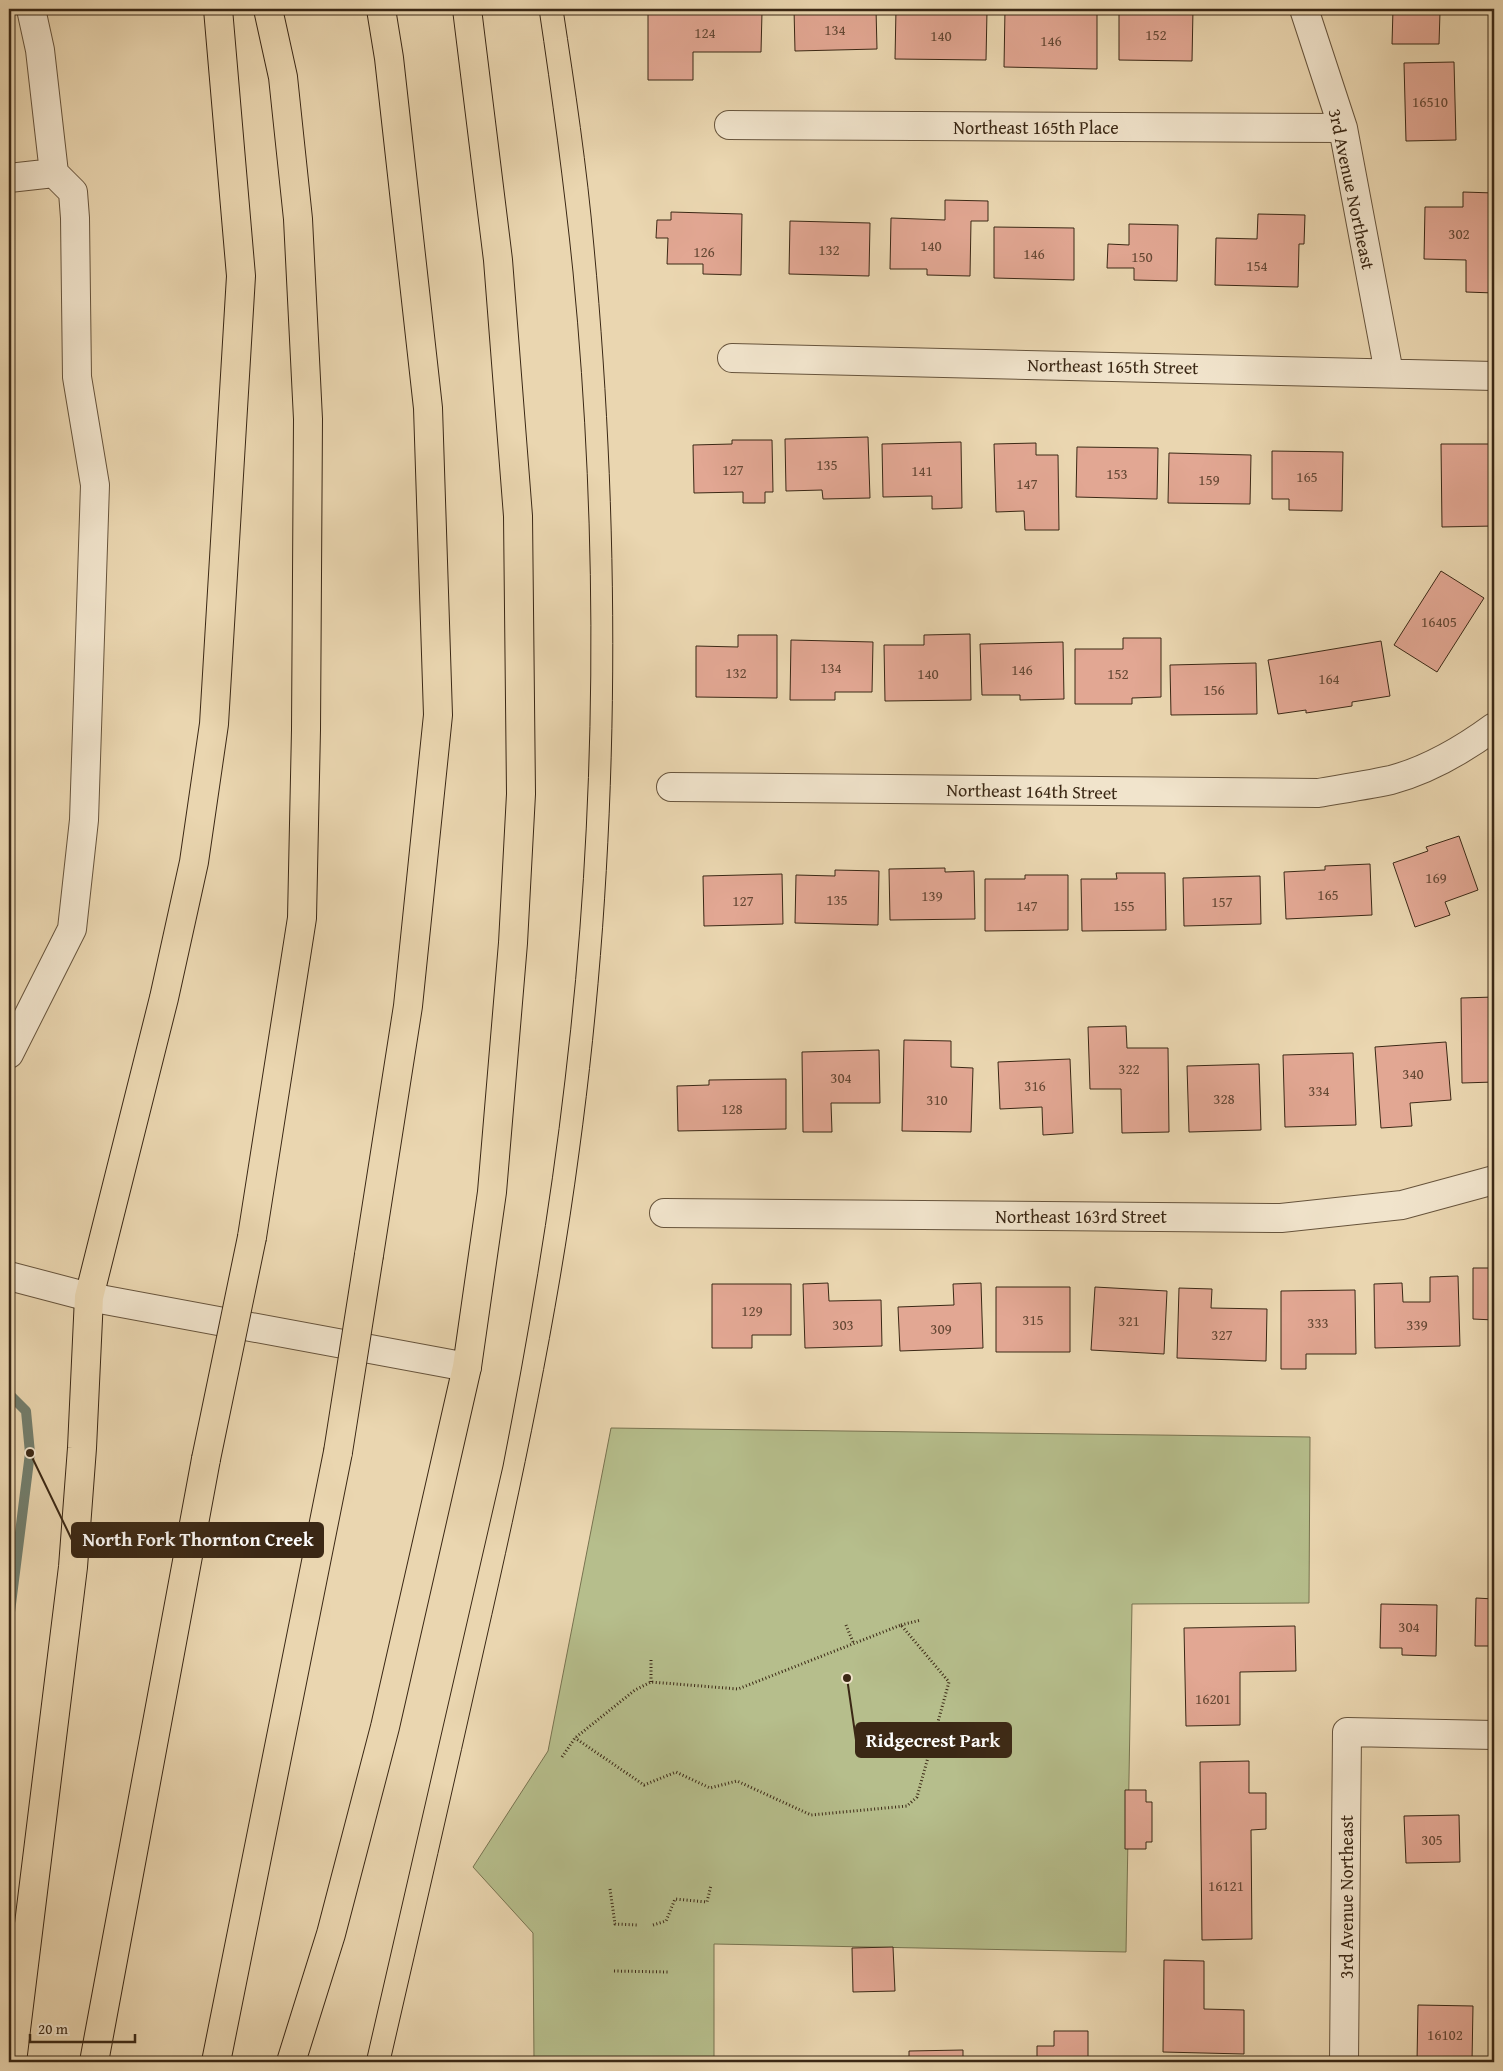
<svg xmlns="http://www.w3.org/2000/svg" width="1503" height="2071" font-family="'Gentium Book Plus',serif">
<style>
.green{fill:#b6be8c;stroke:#787350}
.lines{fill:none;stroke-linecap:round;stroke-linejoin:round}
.stream{stroke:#737f6e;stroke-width:10}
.building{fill:#e2a793;stroke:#3b2815}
.minor-casing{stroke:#67543c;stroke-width:30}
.highway-casing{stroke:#3b2815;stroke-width:30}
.path{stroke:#3b2815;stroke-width:3;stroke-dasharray:1 2.5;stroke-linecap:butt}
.minor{stroke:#f1e4cc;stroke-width:28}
.highway{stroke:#ead6b0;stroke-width:28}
.tram{stroke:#3b2815;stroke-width:1}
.highway-bridge-casing{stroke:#3b2815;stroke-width:30;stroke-linecap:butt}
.highway-bridge{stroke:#ead6b0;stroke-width:28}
.labels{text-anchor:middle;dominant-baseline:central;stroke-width:5;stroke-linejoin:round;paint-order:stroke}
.number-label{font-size:15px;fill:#654834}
.street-label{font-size:18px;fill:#3b2815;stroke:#f1e4cc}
.leader{fill:none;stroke:#3b2815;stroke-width:2}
.callout-dot{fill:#3b2815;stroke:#f1e4cc;stroke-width:2}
.callout{fill:#3b2815;stroke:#3b2815;stroke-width:2}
.callout-label{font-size:19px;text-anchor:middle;font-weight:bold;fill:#fff}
</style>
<rect width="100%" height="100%" fill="#ead6b0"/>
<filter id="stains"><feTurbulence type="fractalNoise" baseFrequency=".004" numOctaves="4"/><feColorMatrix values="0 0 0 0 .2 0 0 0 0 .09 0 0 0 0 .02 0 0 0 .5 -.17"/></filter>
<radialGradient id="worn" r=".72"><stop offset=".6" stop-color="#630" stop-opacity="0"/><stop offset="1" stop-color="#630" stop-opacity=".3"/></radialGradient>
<!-- green -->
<path class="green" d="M611,1428L1310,1437L1309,1603L1132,1604L1126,1952L714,1944V2062H534L533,1933L473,1867L548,1751Z"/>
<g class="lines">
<!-- stream -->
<path class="stream" d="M9,1394L26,1411L30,1453L9,1620"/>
</g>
<!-- building -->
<path class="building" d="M794,9H876L877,49L795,51Z
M896,9L987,11L986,60L895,59Z
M1005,9L1097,13V69L1004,67Z
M1119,9H1193L1192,61L1119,60Z
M1393,9H1464V12H1440L1439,44H1392Z
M648,11L762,12L761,52H693V80H648Z
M1454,62L1456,140L1406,141L1404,63Z
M1463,192L1494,193V293L1466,292V260L1424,259L1425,207H1463Z
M945,200L988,201V221H971L970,276L927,275V269H890L891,218L945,220Z
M671,212L742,214L741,275L703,274V264H667L668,238H656L657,220H671Z
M1258,214L1305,215L1304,244H1299L1298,287L1215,285L1216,238L1257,239Z
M790,221L870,223L869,276L789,274Z
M1129,224L1178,225L1177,281L1134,280V268H1107L1108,244L1129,245Z
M994,227L1074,228V280L994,278Z
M868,437L870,498L823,499L822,490L786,491L785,439Z
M732,440H772L773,492H765V503H743V492L694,493L693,445L732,444Z
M961,442L962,508L932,509V496L883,497L882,444Z
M1036,443V455H1058L1059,530H1025L1024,511L996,512L994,444Z
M1441,444H1494V526L1442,527Z
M1077,447L1158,448L1157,499L1076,497Z
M1272,451L1343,452L1342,511L1289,510V499H1272Z
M1169,453L1251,455L1250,504L1168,503Z
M1441,571L1484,598L1437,672L1394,645Z
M970,634L971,700L885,701L884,645H924V635Z
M738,635H777V698L696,697V646L738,647Z
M1123,638H1161V697L1132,698V704H1075V649H1123Z
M791,640L873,642L872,692H835V700H790Z
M1381,641L1390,696L1352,702V706L1306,713V710L1278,714L1268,660Z
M1063,642L1064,699L1020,700V695H982L980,644Z
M1256,663L1257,714L1171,715L1170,665Z
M1459,836L1478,890L1445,902L1450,915L1415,927L1393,863L1428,851L1426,847Z
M1370,864L1372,915L1286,919L1284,872L1325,870V866Z
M945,868V872L974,871L975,919L890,920L889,869Z
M835,870L879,871L878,925L795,923L796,875L835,876Z
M1116,873H1165L1166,930L1082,931L1081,879H1117Z
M782,874L783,924L704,926L703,876Z
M1025,875H1068V930L985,931V879H1025Z
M1260,876L1261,924L1184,926L1183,878Z
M1494,997V1082L1462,1083L1461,998Z
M1126,1026L1127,1048H1168L1169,1132L1122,1133L1121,1089H1090L1088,1027Z
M904,1040L951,1041V1067L973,1068L971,1132L902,1131Z
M1446,1042L1451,1100L1410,1103L1412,1126L1381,1128L1375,1047Z
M879,1050L880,1103H831L832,1132H803L802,1052Z
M1353,1053L1356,1125L1285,1127L1283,1055Z
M1070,1059L1073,1133L1043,1135L1042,1107L1000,1109L998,1062Z
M1259,1064L1261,1130L1189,1132L1187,1066Z
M786,1079V1129L678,1131L677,1086L709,1085V1080Z
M1473,1268H1494V1320L1473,1319Z
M1458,1276L1460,1346L1375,1348L1374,1284L1402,1283L1403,1302H1430V1277Z
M828,1283L829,1301L881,1300L882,1346L805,1348L803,1284Z
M981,1283L983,1348L900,1351L898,1307L954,1305L953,1284Z
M712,1284H791V1335H752V1348H712Z
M996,1287H1070V1352H996Z
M1095,1287L1167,1291L1164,1354L1091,1350Z
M1179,1288L1212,1289L1211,1308L1267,1309L1266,1361L1177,1358Z
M1355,1290L1356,1354H1306V1369H1281V1291Z
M1476,1598L1494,1599V1646H1475Z
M1381,1604L1437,1605L1436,1656L1402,1655V1648H1380Z
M1295,1626L1296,1671L1240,1672V1725L1186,1726L1184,1628Z
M1249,1761V1793H1266V1829L1251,1830L1252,1939L1202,1940L1200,1762Z
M1125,1790H1146V1802H1152V1842H1146V1849H1125Z
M1459,1815L1460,1862L1406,1863L1404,1816Z
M893,1947L895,1991L853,1992L852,1948Z
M1164,1960L1204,1961V2009L1244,2010V2054L1163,2052Z
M1418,2005L1473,2006L1472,2062H1417Z
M1054,2031H1088V2062H1007H1037V2046H1054Z
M963,2050V2062H909V2051Z"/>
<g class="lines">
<!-- minor casing -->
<g class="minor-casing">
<path id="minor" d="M31,9L40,50L54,173
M1304,9L1343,128L1389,373
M729,125L1343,128
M9,178L54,173L73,192L75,218L77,377L95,485L84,820L72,929L9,1054
M732,358L1494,376
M671,787L1318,793C1342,789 1367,785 1391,780C1428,770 1464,749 1494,727
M664,1213L1281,1218L1402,1205L1494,1180
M9,1276L89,1297L467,1367
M1344,2062L1347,1732L1494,1735"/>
</g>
<!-- highway casing -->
<g class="highway-casing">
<path id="highway" d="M252,1237L302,918L306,730L308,419L298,219L283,77L268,9
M369,1255L408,1006L438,715L428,408L389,58L381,9
M12,2062L73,1567L82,1448L89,1297L164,998L194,862L214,724L241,276L218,9
M94,2062L206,1459
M216,2062L338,1452
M291,2062L331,1934L385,1727L467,1367L492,1192L513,943L521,794L518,516L498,260L467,9"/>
</g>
<!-- path -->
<path class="path" d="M846,1625L853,1642
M901,1625L921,1620
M651,1682V1659
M562,1757L575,1738L635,1690L651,1682L738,1689L901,1625L949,1682L917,1797L907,1806L811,1815L737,1781L710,1788L676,1772L644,1785L575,1738
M610,1889L615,1924L637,1925
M653,1925L666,1921L675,1899L707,1902L711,1885
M614,1971L668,1972"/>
<!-- minor -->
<use href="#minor" class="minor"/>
<!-- highway -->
<use href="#highway" class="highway"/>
<!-- tram -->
<path class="tram" d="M366,2062L503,1466C528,1338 550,1210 565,1080C597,813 599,539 573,272C564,184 552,96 539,9
M390,2062C422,1923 454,1784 485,1645C522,1482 557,1319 579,1153C620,853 622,548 594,247C587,167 575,88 563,9"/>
<!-- highway-bridge casing -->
<g class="highway-bridge-casing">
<path id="highway-bridge" d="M338,1452L369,1255
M206,1459L252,1237"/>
</g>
<!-- highway-bridge -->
<use href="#highway-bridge" class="highway-bridge"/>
</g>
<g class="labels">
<!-- number labels -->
<g class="number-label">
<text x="835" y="29">134</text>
<text x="705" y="32">124</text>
<text x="1156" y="34">152</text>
<text x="941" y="35">140</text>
<text x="1051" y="40">146</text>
<text x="1430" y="101">16510</text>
<text x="1459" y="233">302</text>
<text x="931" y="245">140</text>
<text x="829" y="249">132</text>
<text x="704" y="251">126</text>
<text x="1034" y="253">146</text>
<text x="1142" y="256">150</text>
<text x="1257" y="265">154</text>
<text x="827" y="464">135</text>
<text x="733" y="469">127</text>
<text x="922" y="470">141</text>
<text x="1117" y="473">153</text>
<text x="1307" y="476">165</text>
<text x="1209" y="479">159</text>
<text x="1027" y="483">147</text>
<text x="1439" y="621">16405</text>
<text x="831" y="667">134</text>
<text x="1022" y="669">146</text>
<text x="736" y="672">132</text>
<text x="928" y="673">140</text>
<text x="1118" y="673">152</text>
<text x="1329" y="678">164</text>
<text x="1214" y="689">156</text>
<text x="1436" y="877">169</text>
<text x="1328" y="894">165</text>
<text x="932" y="895">139</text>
<text x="837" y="899">135</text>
<text x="743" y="900">127</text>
<text x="1222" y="901">157</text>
<text x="1027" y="905">147</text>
<text x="1124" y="905">155</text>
<text x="1129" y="1068">322</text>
<text x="1413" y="1073">340</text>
<text x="841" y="1077">304</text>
<text x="1035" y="1085">316</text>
<text x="1319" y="1090">334</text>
<text x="1224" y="1098">328</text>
<text x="937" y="1099">310</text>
<text x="732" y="1108">128</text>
<text x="752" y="1310">129</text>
<text x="1033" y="1319">315</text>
<text x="1129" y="1320">321</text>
<text x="1318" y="1322">333</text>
<text x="843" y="1324">303</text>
<text x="1417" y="1324">339</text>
<text x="941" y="1328">309</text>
<text x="1222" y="1334">327</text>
<text x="1409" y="1626">304</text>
<text x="1213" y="1698">16201</text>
<text x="1432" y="1839">305</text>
<text x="1226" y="1885">16121</text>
<text x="1445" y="2034">16102</text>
</g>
<!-- street labels -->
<g class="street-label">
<text x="1036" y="127">Northeast 165th Place</text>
<text transform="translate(1352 189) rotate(78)">3rd Avenue Northeast</text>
<text transform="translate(1113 366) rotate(1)">Northeast 165th Street</text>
<text transform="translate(1032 791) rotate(1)">Northeast 164th Street</text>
<text x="1081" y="1216">Northeast 163rd Street</text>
<text transform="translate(1346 1897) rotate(-90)">3rd Avenue Northeast</text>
</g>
</g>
<!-- callouts -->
<path class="leader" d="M30 1453L72 1540M847 1678L856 1740"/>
<g class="callout-dot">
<circle cx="30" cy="1453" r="5"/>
<circle cx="847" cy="1678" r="5"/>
</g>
<g class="callout">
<rect x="72" y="1523" width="251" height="34" rx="5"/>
<rect x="856" y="1723" width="155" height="34" rx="5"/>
</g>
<g class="callout-label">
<text x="198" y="1546">North Fork Thornton Creek</text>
<text x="933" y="1747">Ridgecrest Park</text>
</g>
<!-- margin -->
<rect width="1503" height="2071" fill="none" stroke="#ead6b0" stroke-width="30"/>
<rect x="10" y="10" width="1483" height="2051" fill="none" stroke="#3b2815" stroke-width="2.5"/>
<rect x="15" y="15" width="1473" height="2041" fill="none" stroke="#3b2815"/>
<!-- scale -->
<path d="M30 2034v8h105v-8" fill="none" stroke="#3b2815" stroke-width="2.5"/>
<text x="38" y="2034" font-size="15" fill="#3b2815" stroke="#f1e4cc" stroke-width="4" paint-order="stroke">20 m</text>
<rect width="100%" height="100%" filter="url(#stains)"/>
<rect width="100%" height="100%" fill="url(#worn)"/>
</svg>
